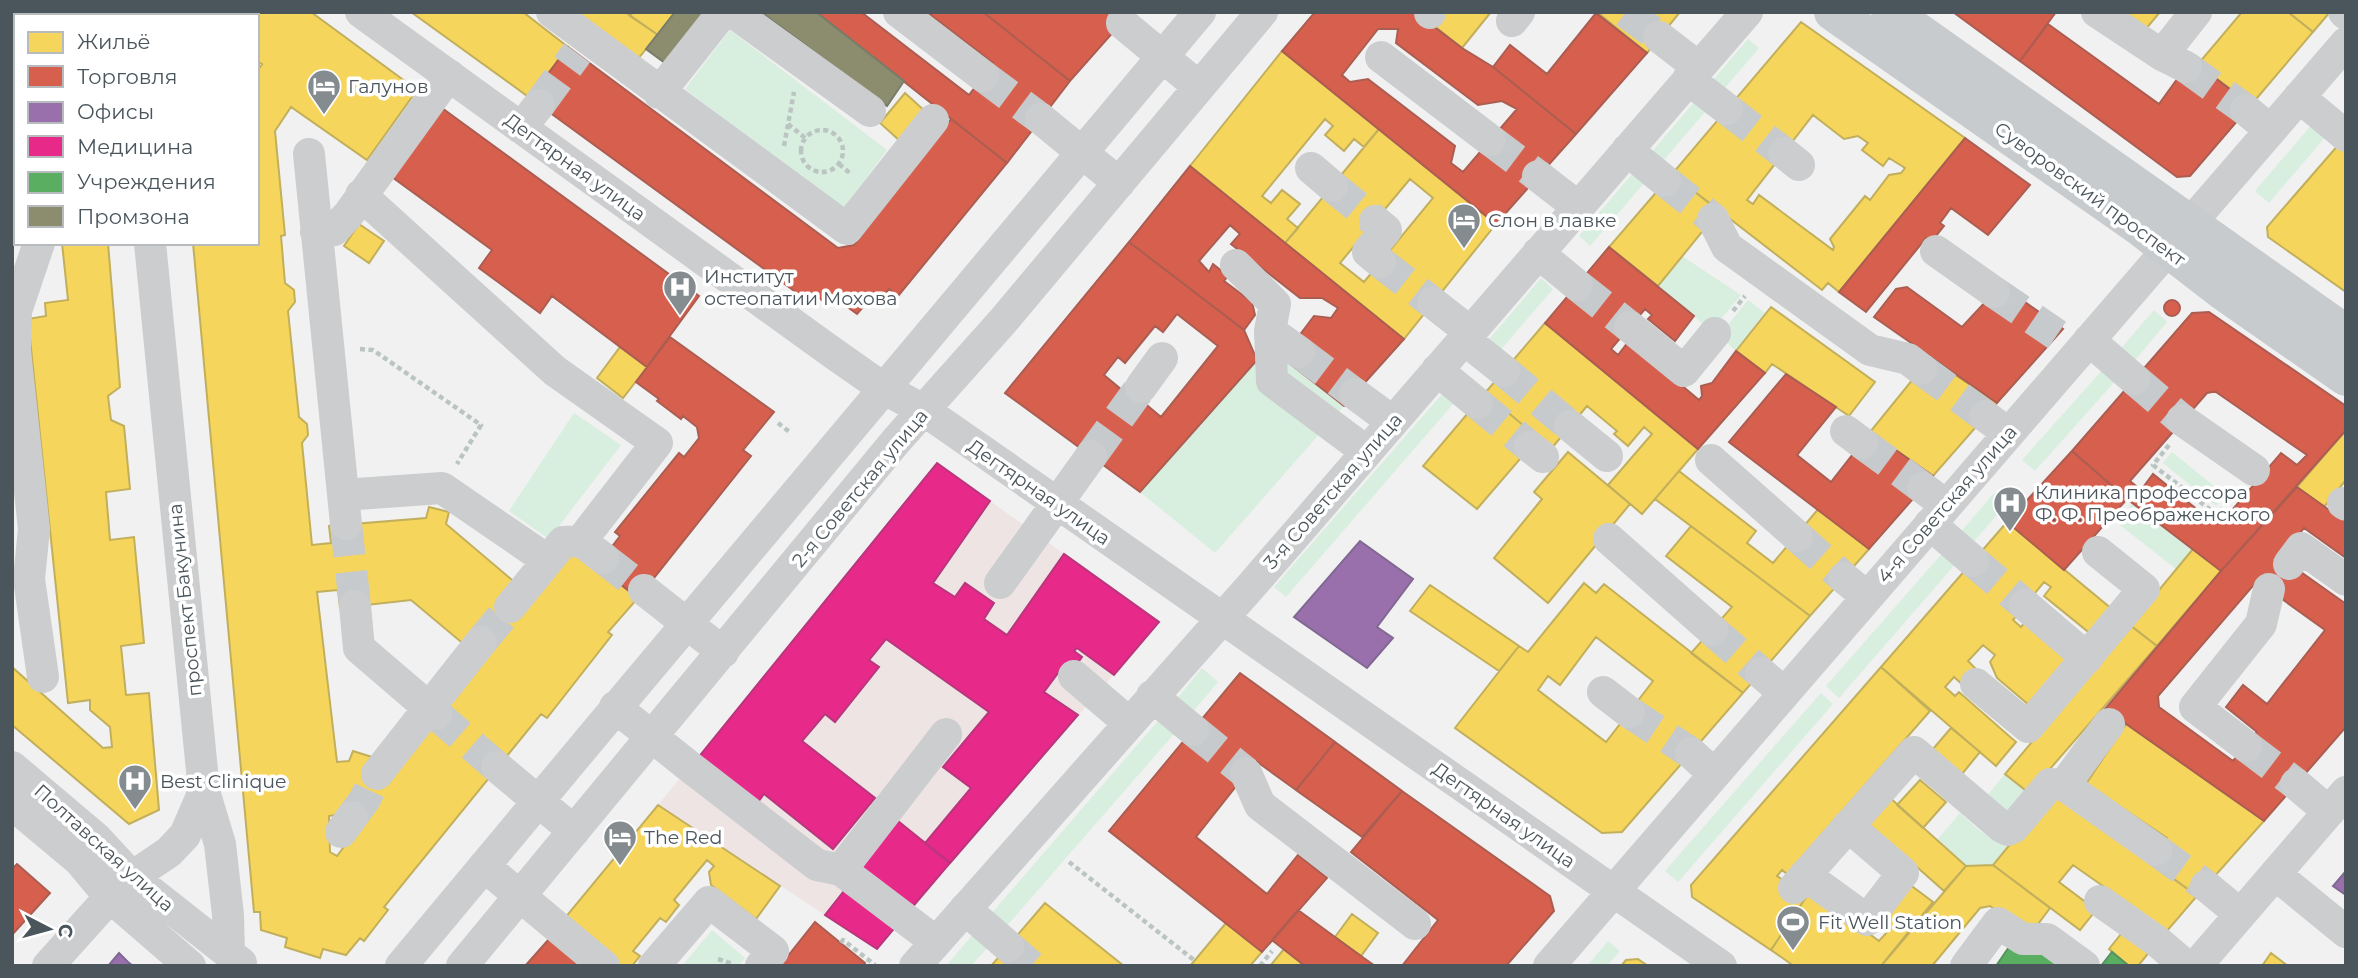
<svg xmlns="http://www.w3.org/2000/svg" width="2358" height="978" font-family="Montserrat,sans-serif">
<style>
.medical{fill:#eee4e4}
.green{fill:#d8eedf}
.homes{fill:#f6d55c;stroke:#c2af5c;stroke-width:2;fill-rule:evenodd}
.shops{fill:#d6604d;stroke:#ac5d52;stroke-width:2;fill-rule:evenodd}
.offices{fill:#9970ab;stroke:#816893;stroke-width:2}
.health{fill:#e7298a;stroke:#b8367c;stroke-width:2}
.public{fill:#5aae61;stroke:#559360;stroke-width:2}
.industry{fill:#8c8c6e;stroke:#787c69;stroke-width:2}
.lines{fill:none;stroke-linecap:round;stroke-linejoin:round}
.minor-tunnel{stroke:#c7cacc;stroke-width:32;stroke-dasharray:32 16;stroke-linecap:butt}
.path{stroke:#bac5c1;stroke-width:4.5;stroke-dasharray:5 3.5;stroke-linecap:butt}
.minor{stroke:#cccdcf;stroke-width:32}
.major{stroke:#c7cbcd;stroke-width:38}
.labels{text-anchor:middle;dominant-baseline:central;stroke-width:7;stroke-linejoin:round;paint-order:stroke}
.poi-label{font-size:19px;fill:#4a555c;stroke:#fff;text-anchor:start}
.street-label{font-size:19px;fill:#4a555c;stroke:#fff}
</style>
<rect width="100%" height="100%" fill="#f1f1f1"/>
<!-- medical -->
<path class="medical" d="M937,463L1159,622L877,949L658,805Z"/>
<!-- green -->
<path class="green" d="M730,30L887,150L843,209L685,89Z
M1748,39L1759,48L1724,89L1713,80Z
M1695,101L1706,111L1662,162L1651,153Z
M2313,123L2327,135L2269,203L2255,191Z
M1634,172L1645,182L1590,246L1579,236Z
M1682,256L1741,295L1711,331L1658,286Z
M1541,278L1553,289L1499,352L1487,342Z
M1748,300L1765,313L1736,351L1719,336Z
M2154,310L2167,322L2131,365L2117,353Z
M1257,360L1289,363L1344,406L1215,553L1140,492Z
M2105,367L2118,378L2035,471L2022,460Z
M1443,393L1454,403L1286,597L1274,587Z
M574,413L621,445L549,539L509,511Z
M2172,452L2225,495L2216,506L2163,463Z
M1994,493L2006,504L1971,545L1959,534Z
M2133,503L2193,549L2176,569L2116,522Z
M1946,549L1959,560L1839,698L1826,686Z
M1202,668L1218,682L1192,713L1176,700Z
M1821,693L1833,704L1678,882L1665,871Z
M1158,721L1174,734L1005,928L990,915Z
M2005,774L2029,793L2008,815L1985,798Z
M1960,813C1976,827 1989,843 2012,843L1993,865L1966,866L1937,840Z
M712,930L745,958L738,966H682Z
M974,933L989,946L971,966H946Z
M1608,941L1620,951L1607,966H1587Z"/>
<!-- homes -->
<path class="homes" d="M172,12H311L417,90L367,160L291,107L275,131L285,235L281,236L285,283L294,290L295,302L288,311L299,417L307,424L308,435L302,443L312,545L331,543L329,526L426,518L429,507L449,512L446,524L518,585L573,547L638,598L608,632L612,635L547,718L541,714L384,907L388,910L364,941L360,938L346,955L323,949L320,958L285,947L287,938L261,930L260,912H254L193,243H257V72L262,64L257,61V16H173ZM338,590L340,608L411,600L466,646L372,757L353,751L349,761L337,762L317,592ZM346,813L361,824L337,856L330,852L329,816Z
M411,12H523L568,47L530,98Z
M574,12H625L658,35L637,60Z
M633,12H675L658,35L630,16Z
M1444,12H1491L1462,48L1433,25Z
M1597,12H1680L1647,53Z
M2122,12H2160L2146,29Z
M2242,12H2288L2313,32L2251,105L2198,64Z
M2288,12H2330L2313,32Z
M1801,22L1965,138L1839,292L1828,283L1822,290L1672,174ZM1813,115L1844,139L1858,136L1868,143L1862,150L1883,166L1889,158L1905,168L1901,173L1889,175L1870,200L1865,196L1830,239L1834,247L1833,250L1759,195L1753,204L1747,200Z
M1282,51L1379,129L1364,147L1354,139L1344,151L1325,135L1333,126L1325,119L1262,196L1271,203L1282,190L1300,204L1287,219L1298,228L1285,243L1190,166Z
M905,93L926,112L900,141L880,123Z
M1379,129L1496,224L1404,339L1285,243ZM1410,179L1433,198L1364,282L1340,263Z
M2340,143L2346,148V292L2268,237L2267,227Z
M16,162V233L12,237V166Z
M1672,174L1719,211L1658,286L1609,247Z
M359,224L384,241L369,263L344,246Z
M62,243H108L120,387L108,396L111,420L124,426L130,489L106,492L110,540L134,537L144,643L121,646L126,695L149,693L159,810L129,824L12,725V667L103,748L112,747L110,727L90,710V700L68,703L28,319L46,316L45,303L68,300Z
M1771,307L1875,382L1849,416L1772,364L1765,373L1736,351Z
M1545,323L1698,449L1642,514L1608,485L1652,434L1644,427L1628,446L1614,434L1617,431L1587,406L1551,449L1485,393Z
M620,347L647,367L623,398L597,378Z
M1930,358L1997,403L1933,476L1870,432Z
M1485,393L1538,438L1477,509L1423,466Z
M2346,430V480L2324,507L2297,487Z
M1568,452L1630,504L1548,603L1494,558L1542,499L1534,492Z
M1679,471L1756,531L1747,543L1773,563L1819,508L1869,549L1810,616L1655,499Z
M2007,522L2113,610L2092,635L2044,596L2051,587L2044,582L2013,620L2021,627L2025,622L2069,659L2029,705L1997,678L1990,662L1995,655L1983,645L1968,661L1977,670L1963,685L1954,677L1945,687L1955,696L1959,692L2016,742L1996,766L1881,667Z
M1691,526L1810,616L1743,693L1691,653L1732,607L1666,556Z
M2193,549L2221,571L2157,646L2130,625Z
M1584,583L1596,593L1604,584L1743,693L1622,832L1602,833L1455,728L1519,646L1528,652ZM1596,637L1653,681L1606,742L1538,690L1548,676L1560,685Z
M1430,585L1519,646L1499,671L1410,611Z
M2130,625L2157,646L2029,793L2005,774Z
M1881,667L1930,711L1787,874L1782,870L1777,876L1807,896L1771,950L1692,897L1691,885Z
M2126,724L2264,821L2197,896L2148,860L2167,838L2086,784Z
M1951,728L1980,752L1962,774L1933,749Z
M1920,780L1946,802L1923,828L1897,805Z
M2054,791L2197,896L2167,931L2073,865L2059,882L2096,910L2080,930L1993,865Z
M1888,796L1966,866L1944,891L1865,821Z
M658,805L780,886L756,919L711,885L709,872L714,866L707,860L674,900L679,905L666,922L660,918L633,951L640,956L632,966H620L564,919Z
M1993,865L2050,908L2030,935L1990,906L1980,908L1932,966H1881L1966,866Z
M1909,884L1933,902L1881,966H1794L1771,950L1810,891L1879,941L1890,929L1879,921Z
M1045,903L1124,966H991Z
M1352,914L1378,933L1361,956L1335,937Z
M1226,923L1262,952L1250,966H1190Z
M2125,929L2151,950L2138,966H2129L2109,949Z
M1284,949L1305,966H1270Z
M2271,953L2288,966H2262Z
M1638,959L1648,966H1621L1626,960Z"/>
<!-- shops -->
<path class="shops" d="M816,12H861L969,95L993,63L927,12H983L1070,81L1007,163Z
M983,12H1131L1070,81Z
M1315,12H1415L1462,48L1493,67L1576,134L1496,224L1282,51ZM1378,29H1398L1396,43L1478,105L1502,101L1517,109L1463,172L1451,163L1455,146L1368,79L1350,82L1342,75Z
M1953,12H2056L2020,61Z
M1596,13L1647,53L1576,134L1493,67L1510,45L1547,74Z
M2048,24L2159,104L2191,60L2251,105L2190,176L2177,177L2020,61Z
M568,47L838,248L854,245L951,119L1007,163L898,296L889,289L879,302L872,297L857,314L832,296L827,304L814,294L808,301L530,98Z
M442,108L699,296L647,367L552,296L540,313L479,268L492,250L392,177Z
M1965,138L2030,185L1988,235L1951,208L1940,223L1944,226L1931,242L1926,238L1866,312L1839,292Z
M1190,166L1404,339L1344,406L1289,363L1299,336L1314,316L1331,318L1338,308L1322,298H1300L1231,244L1240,234L1230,225L1199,261L1209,272L1213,264L1228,276L1224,281L1252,302L1255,315L1244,330L1129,242Z
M1129,242L1244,330L1257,360L1140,492L1005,393ZM1177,314L1218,346L1161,417L1142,401L1131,379L1122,390L1104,375L1118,357L1125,363L1155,326L1163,332Z
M1609,247L1694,316L1675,341L1648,319L1652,315L1645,309L1611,349L1618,355L1629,341L1699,400L1702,396L1701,386L1712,383L1736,351L1765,373L1698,449L1545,323Z
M2001,285L2063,329L1997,403L1874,317L1896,289L1907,287L1962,327Z
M2164 308a8 8 0 1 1 16 0a8 8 0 1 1-16 0Z
M2209,312L2346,406V430L2221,571L2127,499L2072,451L2192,313ZM2212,392H2216L2307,455L2297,465L2281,453L2221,523H2214L2153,474L2141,490L2130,481L2207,393Z
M670,337L774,412L743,450L751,456L638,598L597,566L620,536L615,532L679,453L684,457L699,438L697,427L683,416L681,419L657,401L659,399L636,382Z
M1786,374L1836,407L1797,455L1831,482L1870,432L1933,476L1869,549L1729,442Z
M2072,451L2127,499L2064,570L2007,522Z
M2297,487L2346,522V558L2304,528L2281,558L2346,604V727L2264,821L2105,709L2221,571ZM2257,581L2325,630L2267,704L2243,685L2226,707L2257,732L2233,761L2159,707L2158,696Z
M1240,673L1335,742L1296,790L1256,761L1196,837L1267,894L1298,855L1327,878L1262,952L1109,831Z
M1335,742L1402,791L1362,837L1296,790Z
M1402,791L1550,896L1554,911L1506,966H1402L1438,920L1351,852Z
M17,864L50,893L12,935V869Z
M1298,910L1361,956L1375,966H1305L1272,940Z
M815,922L865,963L863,966H780Z
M550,938L584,966H525Z"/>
<!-- offices -->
<path class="offices" d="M1360,541L1413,579L1377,627L1393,638L1367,668L1294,617Z
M2346,871V895L2333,886Z
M119,953L128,962L133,966H108Z"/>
<!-- health -->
<path class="health" d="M937,463L990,501L933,583L955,597L965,583L994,603L984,619L1007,635L1064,554L1159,622L1114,675L1077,648L1074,651L1082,657L1072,671L1064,665L1044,692L1078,715L950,863L925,843L971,788L943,767L989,712L886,639L869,660L879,667L835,722L825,714L802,741L875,798L833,849L764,794L755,806L697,759Z
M898,821L950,863L909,911L858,870Z
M847,887L898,924L877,949L825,915Z"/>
<!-- public -->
<path class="public" d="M2011,944L2032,946L2078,966H1996Z
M2112,952L2129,966H2101Z"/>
<!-- industry -->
<path class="industry" d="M675,12H705L665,63L646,49Z
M761,12H816L904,81L887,106Z"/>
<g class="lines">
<!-- minor-tunnel -->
<path class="minor-tunnel" d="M1626,12L1659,37
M2186,67L2246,110
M983,76L1041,119
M539,105L577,53
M1727,109L1784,153
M1490,140L1538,176
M1665,181L1713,219
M1332,186L1375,221
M1380,262L1433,303
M1577,285L1630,327
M1994,292L2057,335
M1299,352L1355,394
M1921,369L1985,416
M1504,371L1570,426
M2134,379L2182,420
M1477,403L1530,447
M1862,443L1923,488
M1091,456L1141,387
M346,524L355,606
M1797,536L1844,578
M603,558L644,590
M1973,561L2025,605
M1712,630L1761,673
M481,642L510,607
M1629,712L1691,753
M436,714L497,767
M1193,730L1246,773
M2246,746L2296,784
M352,817L365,799L377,774
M2156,850L2206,886
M1008,946L1031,966"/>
<!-- path -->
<path class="path" d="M788,124L805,138
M801 151a21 21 0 1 1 42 0a21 21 0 1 1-42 0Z
M784,146L794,92
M839,164L851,174
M1733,311L1745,296
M360,349L373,350L481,425L457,464
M778,423L791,433
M2169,445L2153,465L2217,515L2235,493
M1069,862L1194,960
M841,943L843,940L875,965
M718,959L733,964
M1260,966L1272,951"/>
<!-- minor -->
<path class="minor" d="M120,12L122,16
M361,12L833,353L883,388L925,411L1721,966
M552,12L847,229L933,120
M733,12L870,111
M899,12L983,76
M2097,12L2162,55L2186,67
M2344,12L2346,14
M1430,13V12
M39,16L43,12
M1512,21L1519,12
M1122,23L1199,87
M1659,37L1698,67
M12,46L16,42
M2162,55L2196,12
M1381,57L1490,140
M1688,79L1727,109
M659,93L723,12
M2299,97L2346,136
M2246,110L2270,130
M1041,119L1119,183
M521,128L539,105
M1627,150L1665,181
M1784,153L1799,165
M309,154L346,524
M1311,168L1332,186
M1538,176L1578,207
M361,195L555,371L657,443L581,541
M1713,219L1727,247L1870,350L1908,359L1921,369
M1375,221L1386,230L1368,252L1380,262
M316,232L334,230L348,215L449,75
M39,243L16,311L15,351L34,529L29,579L43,677
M150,243L204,791L220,844L228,915L229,954
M1936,251L1994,292
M1538,253L1577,285
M1236,265L1275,304L1270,331L1272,381L1367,452
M1433,303L1470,332
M1630,327L1684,371L1715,333
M1270,331L1299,352
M1464,339L1504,371
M2089,340L2134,379
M1437,370L1477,403
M1141,387L1162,358
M1355,394L1393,422
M1985,416L2008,433
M2182,420L2254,470
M1570,426L1607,456
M1846,431L1862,443
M1530,447L1543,457
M1711,460L1797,536
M1923,488L1946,505
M343,495L442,488L547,560
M2343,503L2346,505
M1930,524L1973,561
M1609,539L1712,630
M2289,564L2301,548L2346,580
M1844,578L1867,597
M1000,583L1091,456
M644,590L723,652
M2025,605L2087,658
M355,606L359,648L436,714
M510,607L563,542L581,541L603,558
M1761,673L1784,693
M1074,676L1129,723
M1976,684L2028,727L2144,589L2098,552
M1603,692L1629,712
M1152,696L1193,730
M615,707L690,767L817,865L841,870L936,942
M2109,724L2064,785L2156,850
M2246,746L2195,707L2261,624L2269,589
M1691,753L1714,774
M12,767L97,839L132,877L241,963
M497,767L574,831
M1246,773L1260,805L1415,924
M377,774L481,642
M2296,784L2329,812
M12,804L79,860L110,897L190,966
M341,832L352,817
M484,866L604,966
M841,870L946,734
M2275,874L2346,932
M1805,875L1867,920L1903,873L1848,826
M2206,886L2240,914
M1794,888L1914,752L2002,827L2008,830L2014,827L2050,784L2064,785
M2100,901L2158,942L2186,966
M965,909L1008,946
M48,966L110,897L132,877L169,852L185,835L204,791
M401,966C666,647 933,330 1200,12
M462,966L896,441L1003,321L1262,12
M654,966L709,902L773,951L761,966
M915,966L1252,585L1747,12
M1549,966L2346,43
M1966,966L1998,923L2023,939H2047L2084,966
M2196,966L2346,792"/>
<!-- major -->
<path class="major" d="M1833,12L2140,227L2224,292L2346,377
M1890,12L2346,334
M80,16L83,12
M12,93L16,89"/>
</g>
<!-- icons -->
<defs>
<g id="hotel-pin" transform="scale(1.75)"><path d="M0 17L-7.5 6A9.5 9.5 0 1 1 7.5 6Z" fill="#848c90" stroke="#fff"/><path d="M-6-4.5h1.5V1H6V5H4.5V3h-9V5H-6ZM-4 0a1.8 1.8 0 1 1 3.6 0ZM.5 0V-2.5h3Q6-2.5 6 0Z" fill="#fff"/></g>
<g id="hospital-pin" transform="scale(1.75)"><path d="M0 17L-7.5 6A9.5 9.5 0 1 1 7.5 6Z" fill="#848c90" stroke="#fff"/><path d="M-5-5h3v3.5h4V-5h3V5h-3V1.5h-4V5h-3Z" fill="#fff"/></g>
<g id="stadium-pin" transform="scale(1.75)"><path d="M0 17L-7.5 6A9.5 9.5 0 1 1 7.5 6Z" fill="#848c90" stroke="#fff"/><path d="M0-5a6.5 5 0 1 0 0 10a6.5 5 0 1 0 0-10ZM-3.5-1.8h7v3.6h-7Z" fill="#fff"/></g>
</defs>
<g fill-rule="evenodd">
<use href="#hotel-pin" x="324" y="86"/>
<use href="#hotel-pin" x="1464" y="220"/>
<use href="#hospital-pin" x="680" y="287"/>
<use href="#hospital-pin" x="2010" y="503"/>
<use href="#hospital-pin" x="135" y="781"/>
<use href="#hotel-pin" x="620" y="837"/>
<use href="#stadium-pin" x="1793" y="922"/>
</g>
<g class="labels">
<!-- poi labels -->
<g class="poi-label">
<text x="348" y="86">Галунов</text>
<text x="1488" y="220">Слон в лавке</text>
<text x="704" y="276">Институт<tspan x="704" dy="22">остеопатии Мохова</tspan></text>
<text x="2035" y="492">Клиника профессора<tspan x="2035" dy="22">Ф. Ф. Преображенского</tspan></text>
<text x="160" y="781">Best Clinique</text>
<text x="644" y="837">The Red</text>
<text x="1818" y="922">Fit Well Station</text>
</g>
<!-- street labels -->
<g class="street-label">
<text transform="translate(575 167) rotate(36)">Дегтярная улица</text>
<text transform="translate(2090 194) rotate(36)">Суворовский проспект</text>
<text transform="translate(860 488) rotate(-50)">2-я Советская улица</text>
<text transform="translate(1333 491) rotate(-49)">3-я Советская улица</text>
<text transform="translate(1039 492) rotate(35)">Дегтярная улица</text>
<text transform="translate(1947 504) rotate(-49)">4-я Советская улица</text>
<text transform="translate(185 600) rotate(-96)">проспект Бакунина</text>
<text transform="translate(1504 815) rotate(35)">Дегтярная улица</text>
<text transform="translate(104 848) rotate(42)">Полтавская улица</text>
</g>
</g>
<!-- border -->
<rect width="2358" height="978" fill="none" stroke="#4a555c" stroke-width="28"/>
<!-- legend -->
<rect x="14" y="14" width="245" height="231" fill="#ffffff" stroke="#b7bbbe" stroke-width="2"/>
<rect x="28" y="32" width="35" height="21" fill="#f6d55c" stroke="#b7bbbe" stroke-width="2"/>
<text x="77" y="49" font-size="21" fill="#4a555c">Жильё</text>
<rect x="28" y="66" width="35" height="21" fill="#d6604d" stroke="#b7bbbe" stroke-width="2"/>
<text x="77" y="84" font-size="21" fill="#4a555c">Торговля</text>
<rect x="28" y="102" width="35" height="21" fill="#9970ab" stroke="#b7bbbe" stroke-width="2"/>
<text x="77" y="119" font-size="21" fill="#4a555c">Офисы</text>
<rect x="28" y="136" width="35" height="21" fill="#e7298a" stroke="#b7bbbe" stroke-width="2"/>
<text x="77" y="154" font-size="21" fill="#4a555c">Медицина</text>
<rect x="28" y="172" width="35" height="21" fill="#5aae61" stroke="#b7bbbe" stroke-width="2"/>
<text x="77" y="189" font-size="21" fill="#4a555c">Учреждения</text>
<rect x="28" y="206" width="35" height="21" fill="#8c8c6e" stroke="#b7bbbe" stroke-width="2"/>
<text x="77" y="224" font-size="21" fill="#4a555c">Промзона</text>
<!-- north arrow -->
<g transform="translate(49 929) rotate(96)" stroke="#ffffff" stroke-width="5" paint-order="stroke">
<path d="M0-5L12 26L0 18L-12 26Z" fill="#4a555c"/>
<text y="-10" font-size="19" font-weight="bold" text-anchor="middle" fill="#4a555c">С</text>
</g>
</svg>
